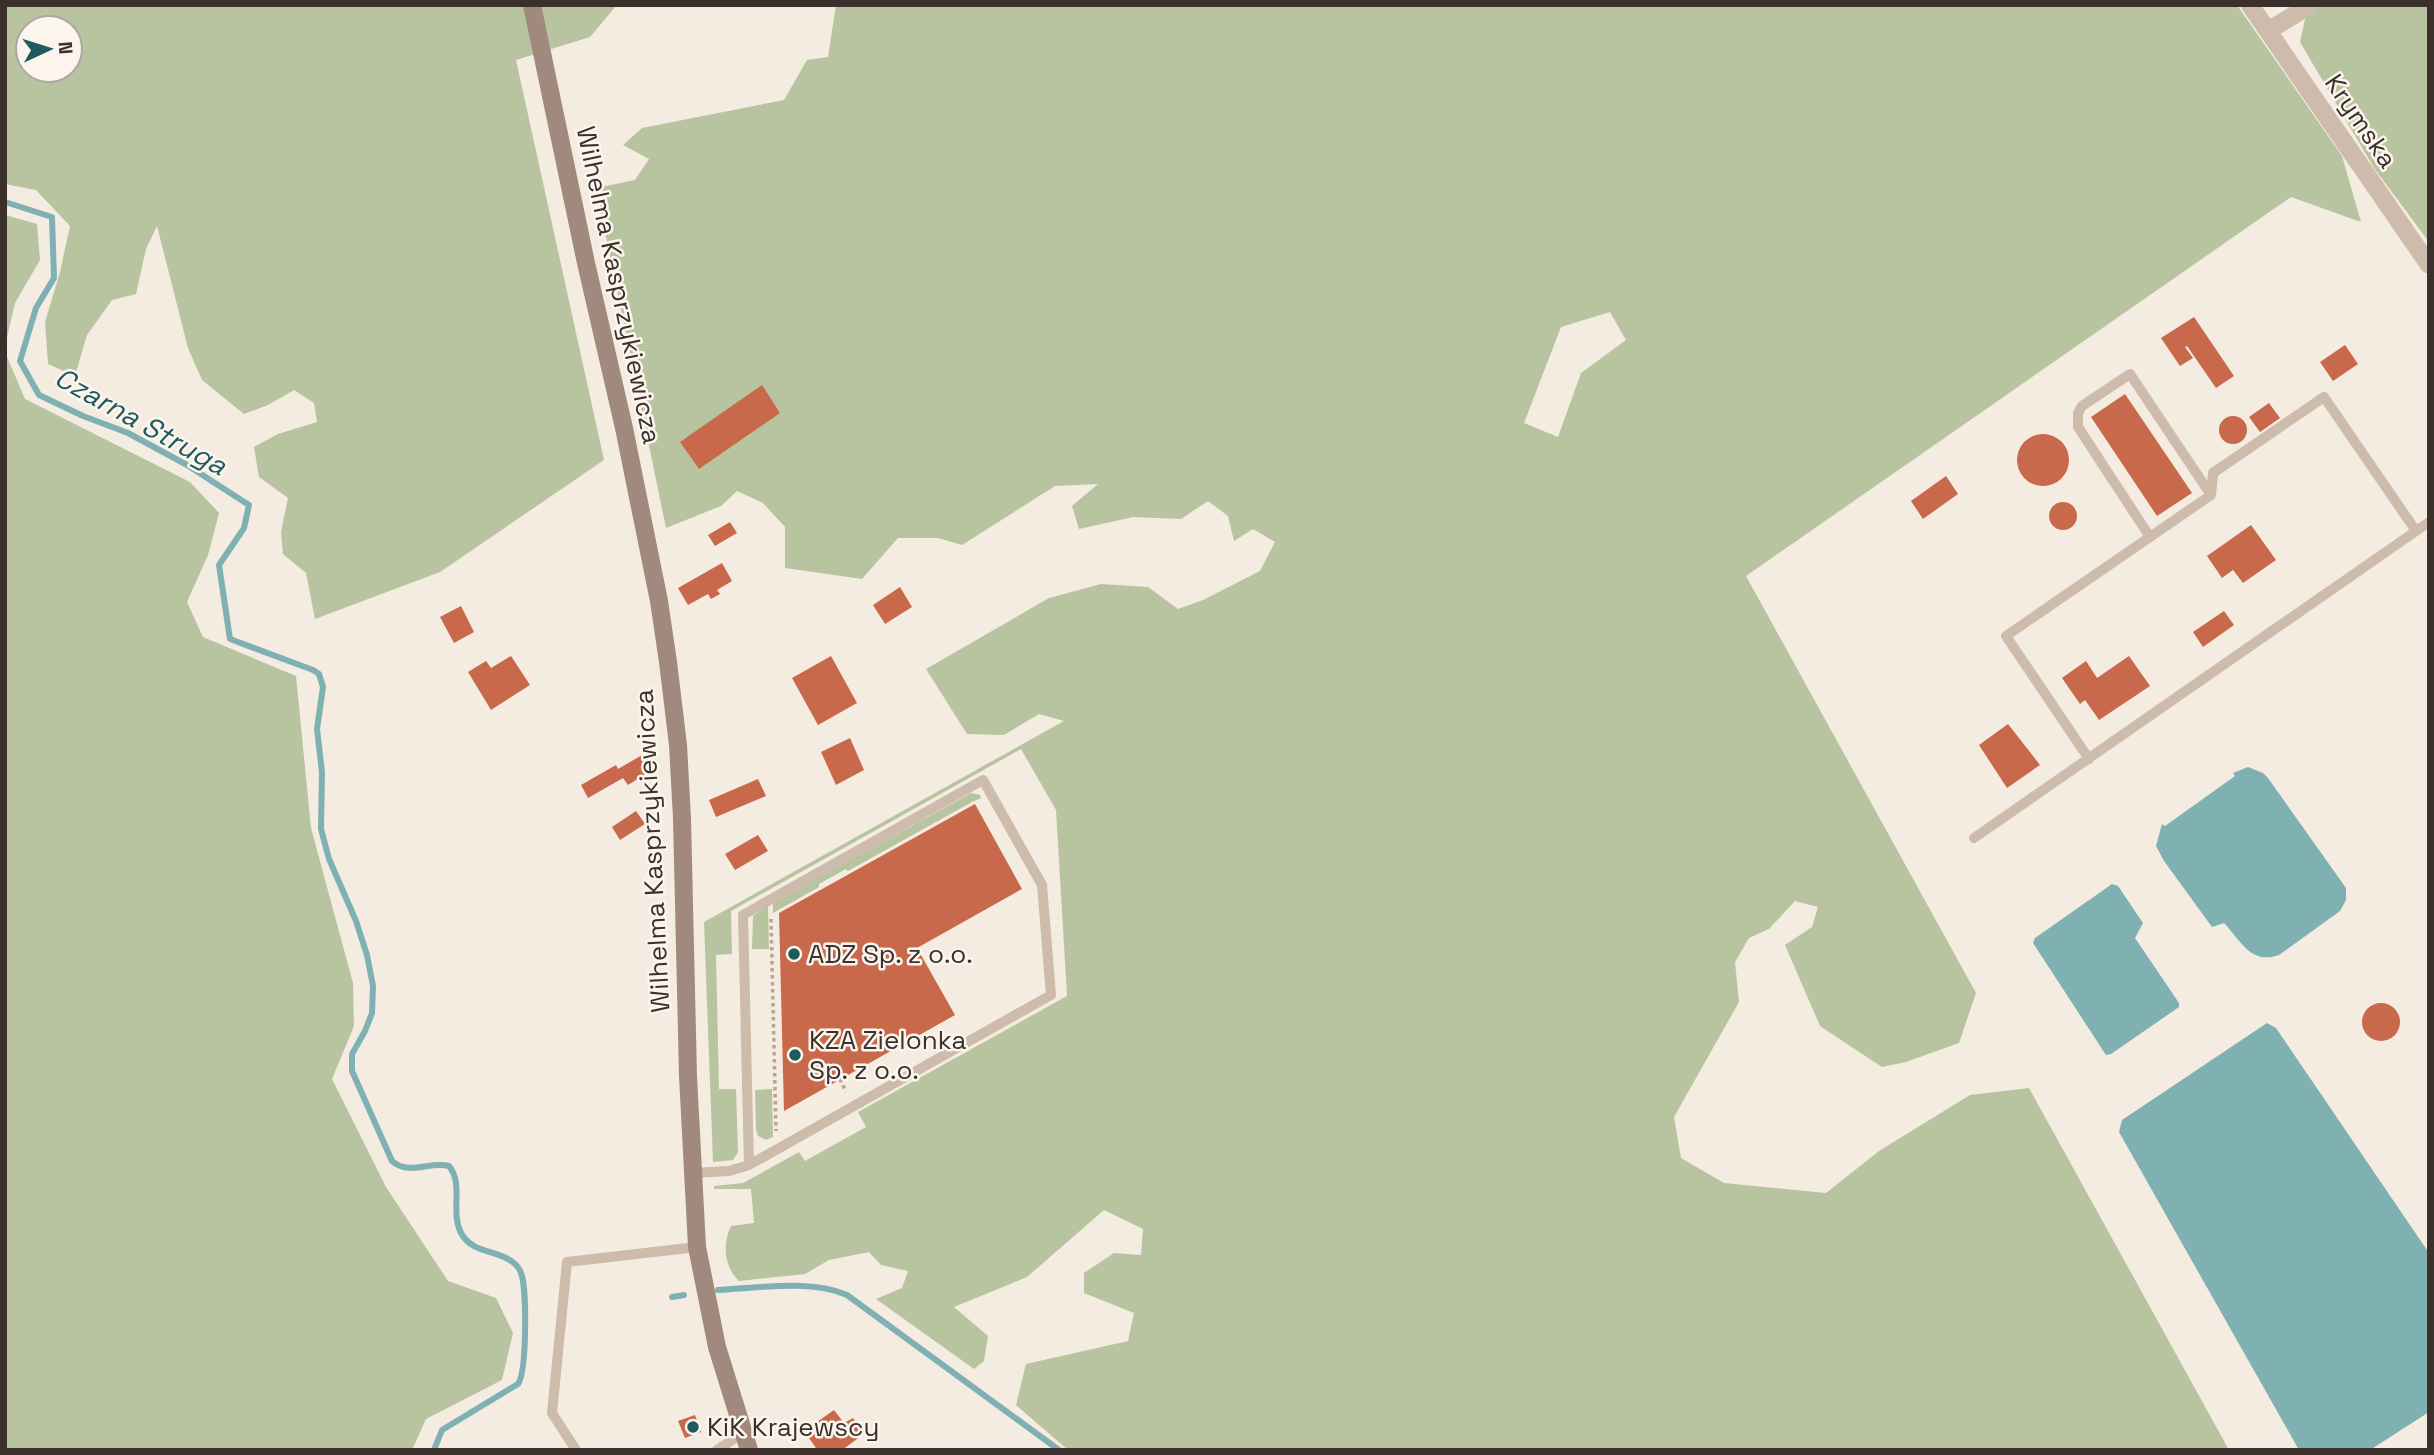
<svg xmlns="http://www.w3.org/2000/svg" width="2434" height="1455" font-family="'Space Grotesk',sans-serif">
<style>
.green{fill:#b8c4a0;fill-rule:evenodd}
.water{fill:#7fb0b2}
.lines{fill:none;stroke-linecap:round;stroke-linejoin:round}
.stream{stroke:#7fb0b2;stroke-width:6}
.building{fill:#c8694b}
.path{stroke:#b9a596;stroke-width:3.5;stroke-dasharray:3.5 3.5;stroke-linecap:butt}
.lane{stroke:#cdbbac;stroke-width:10}
.street{stroke:#cdbbac;stroke-width:18}
.secondary{stroke:#a18a7d;stroke-width:18}
.poi-dot{fill:#1f5a5e;stroke:#fbf5ee;stroke-width:2.5}
.labels{text-anchor:middle;dominant-baseline:central;stroke-width:5;stroke-linejoin:round;paint-order:stroke}
.street-label{font-size:26px;fill:#3b302b;stroke:#fbf5ee}
.poi-label{font-size:26px;fill:#3b302b;stroke:#fbf5ee;text-anchor:start}
.water-label{font-size:28px;font-style:italic;fill:#1f5a5e;stroke:#fbf5ee}
</style>
<rect width="100%" height="100%" fill="#f4ebe1"/>
<!-- green -->
<path class="green" d="M5,5H617L590,37L516,60L604,460L440,572L315,619L306,573L283,554L281,532L288,498L259,477L254,447L278,434L317,422L314,403L294,390L268,405L244,414L202,380L188,348L157,226L146,249L136,294L112,300L87,335L75,376L48,364L45,322L60,272L70,226L36,190L5,184ZM28,28H70V70H28Z
M836,5H2237L2342,156L2361,222L2291,197L1746,576L1976,993L1959,1043L1906,1062L1882,1067L1820,1026L1785,945L1812,927L1818,907L1795,901L1769,929L1749,938L1735,962L1739,1002L1674,1117L1681,1158L1724,1183L1826,1193L1879,1151L1970,1095L2029,1088L2229,1450H1068L1016,1405L1026,1364L1128,1341L1134,1313L1084,1293V1273L1114,1253L1141,1255L1143,1229L1104,1210L1027,1277L954,1307L988,1336L984,1361L974,1369L876,1299L902,1288L908,1271L881,1265L869,1252L829,1260L805,1274L739,1281C724,1266 722,1245 731,1226L754,1223L751,1189H714V1186L743,1183L799,1152L805,1161L866,1127L858,1112L1067,996L1056,810L1021,749L731,911L732,954L716,955L719,1089H736L738,1152L733,1160L713,1162L704,922L1064,721L1039,714L1004,735L967,734L926,669L1049,598L1101,584L1148,587L1178,609L1203,600L1260,571L1275,542L1253,529L1234,541L1228,516L1208,501L1181,519L1133,517L1079,529L1072,506L1098,484L1055,486L962,545L938,538H898L862,579L785,568V527L763,503L737,491L721,506L666,528L596,188L635,180L649,159L623,145L642,128L784,100L807,60L828,57ZM1610,312L1626,340L1581,373L1558,437L1524,423L1561,327Z
M2296,5H2429V242L2374,168L2300,42L2307,10Z
M5,215L37,224L40,260L15,303L5,346Z
M5,352L25,399L190,482L219,513L208,555L187,602L203,637L296,676L311,828L353,983L354,1026L332,1079L386,1187L448,1281L496,1298L513,1333L502,1380L426,1419L412,1450H5Z
M971,793L980,795L981,798L972,802L848,871L846,869L819,884V887L773,913V903Z
M768,906L769,949H752L753,916Z
M772,1089L773,1137L766,1140L758,1136L756,1130L755,1090Z"/>
<!-- water -->
<path class="water" d="M2248,767L2263,773L2268,778L2346,888V900L2340,911L2279,955C2251,965 2241,941 2224,923L2212,927L2164,861L2156,846L2162,824L2165,826L2235,776L2233,773Z
M2112,884L2118,886L2143,923L2135,938L2179,1003V1007L2111,1054L2106,1055L2033,943L2035,938Z
M2267,1023L2276,1028L2429,1253V1412L2370,1450H2299L2119,1132L2122,1120Z"/>
<g class="lines">
<!-- stream -->
<path class="stream" d="M5,202L52,217L54,278L36,308L20,361L39,395L83,416L128,433L187,465L249,505L244,528L219,565L230,639L313,670L319,674L323,687L317,729L322,772L321,829L329,859L356,921L367,955L373,986L372,1013L365,1031L352,1054V1071L392,1161C409,1176 429,1161 449,1166C464,1184 450,1212 461,1233C473,1255 499,1249 515,1264C518,1267 520,1269 521,1273C527,1288 527,1371 518,1384L442,1430L434,1450
M718,1290C757,1288 811,1279 847,1295L1059,1450
M672,1297L684,1295"/>
</g>
<!-- building -->
<path class="building" d="M2194,317L2234,376L2216,388L2187,346L2185,347L2193,358L2180,366L2161,338Z
M2345,345L2358,364L2333,381L2320,362Z
M762,385L780,413L699,469L680,442Z
M2125,394L2192,493L2157,516L2091,417Z
M2269,403L2280,418L2260,432L2249,417Z
M2219 430a14 14 0 1 1 28 0a14 14 0 1 1-28 0Z
M2017 460a26 26 0 1 1 52 0a26 26 0 1 1-52 0Z
M1946,476L1958,494L1923,519L1911,501Z
M2049 516a14 14 0 1 1 28 0a14 14 0 1 1-28 0Z
M730,522L737,533L715,546L708,535Z
M2251,525L2276,560L2243,583L2233,570L2222,578L2207,556Z
M722,563L732,581L717,590L720,594L711,599L708,594L688,605L678,588Z
M900,587L912,607L885,624L873,605Z
M461,606L474,632L454,643L440,617Z
M2224,611L2234,625L2203,647L2193,632Z
M511,656L530,685L491,710L468,672L486,661L491,668Z
M831,656L857,703L818,725L792,678Z
M2129,656L2150,686L2099,720L2085,700L2080,704L2062,678L2086,661L2097,678Z
M2008,724L2040,765L2007,788L1979,745Z
M850,738L864,770L836,785L821,752Z
M649,751L658,766L628,785L623,778L588,798L581,785L616,765L618,769Z
M758,779L766,796L716,817L709,800Z
M975,804L1022,889L917,948L955,1015L784,1111L779,913Z
M636,811L645,824L620,840L612,827Z
M758,835L768,851L735,870L725,854Z
M2362 1022a19 19 0 1 1 38 0a19 19 0 1 1-38 0Z
M834,1410L844,1423L853,1418L864,1434L842,1450H813L816,1448L804,1431Z
M695,1415L701,1432L685,1438L678,1421Z"/>
<g class="lines">
<!-- path -->
<path class="path" d="M771,919L776,1131
M840,1079L846,1092"/>
<!-- lane -->
<path class="lane" d="M2150,537L2078,427V413L2082,406L2130,374L2211,495
M2089,759L2006,636L2211,495L2213,473L2324,397L2416,531
M983,780L1042,885L1051,995L749,1165L743,915Z
M1974,838L2429,522
M693,1173L729,1171L749,1165
M576,1450L552,1413L567,1262L697,1247
M717,1450L743,1433"/>
<!-- street -->
<path class="street" d="M2250,5L2429,265
M2268,31L2310,5"/>
<!-- secondary -->
<path class="secondary" d="M532,5L586,263L624,428L659,601L668,662L678,745L682,818L688,1076L697,1247L717,1347L749,1450"/>
</g>
<!-- markers -->
<g class="poi-dot">
<circle cx="794" cy="954" r="7"/>
<circle cx="795" cy="1055" r="7"/>
<circle cx="693" cy="1427" r="7"/>
</g>
<g class="labels">
<!-- street labels -->
<g class="street-label">
<text transform="translate(2361 121) rotate(56)">Krymska</text>
<text transform="translate(619 285) rotate(78)">Wilhelma Kasprzykiewicza</text>
<text transform="translate(652 851) rotate(-93)">Wilhelma Kasprzykiewicza</text>
</g>
<!-- poi labels -->
<g class="poi-label">
<text x="808" y="954">ADZ Sp. z o.o.</text>
<text x="809" y="1040">KZA Zielonka<tspan x="809" dy="30">Sp. z o.o.</tspan></text>
<text x="707" y="1427">KiK Krajewscy</text>
</g>
<!-- water labels -->
<g class="water-label">
<text transform="translate(141 421) rotate(29)">Czarna Struga</text>
</g>
</g>
<!-- border -->
<rect width="2434" height="1455" fill="none" stroke="#3b302b" stroke-width="14"/>
<!-- north arrow -->
<g transform="translate(49 49) rotate(86)"><circle r="33" fill="#fbf5ee" stroke="#aea6a0" stroke-width="2"/>
<path d="M0-5L12 26L0 18L-12 26Z" fill="#1f5a5e"/>
<text y="-10" font-size="19" font-weight="bold" text-anchor="middle" fill="#3b302b">N</text>
</g>
</svg>
